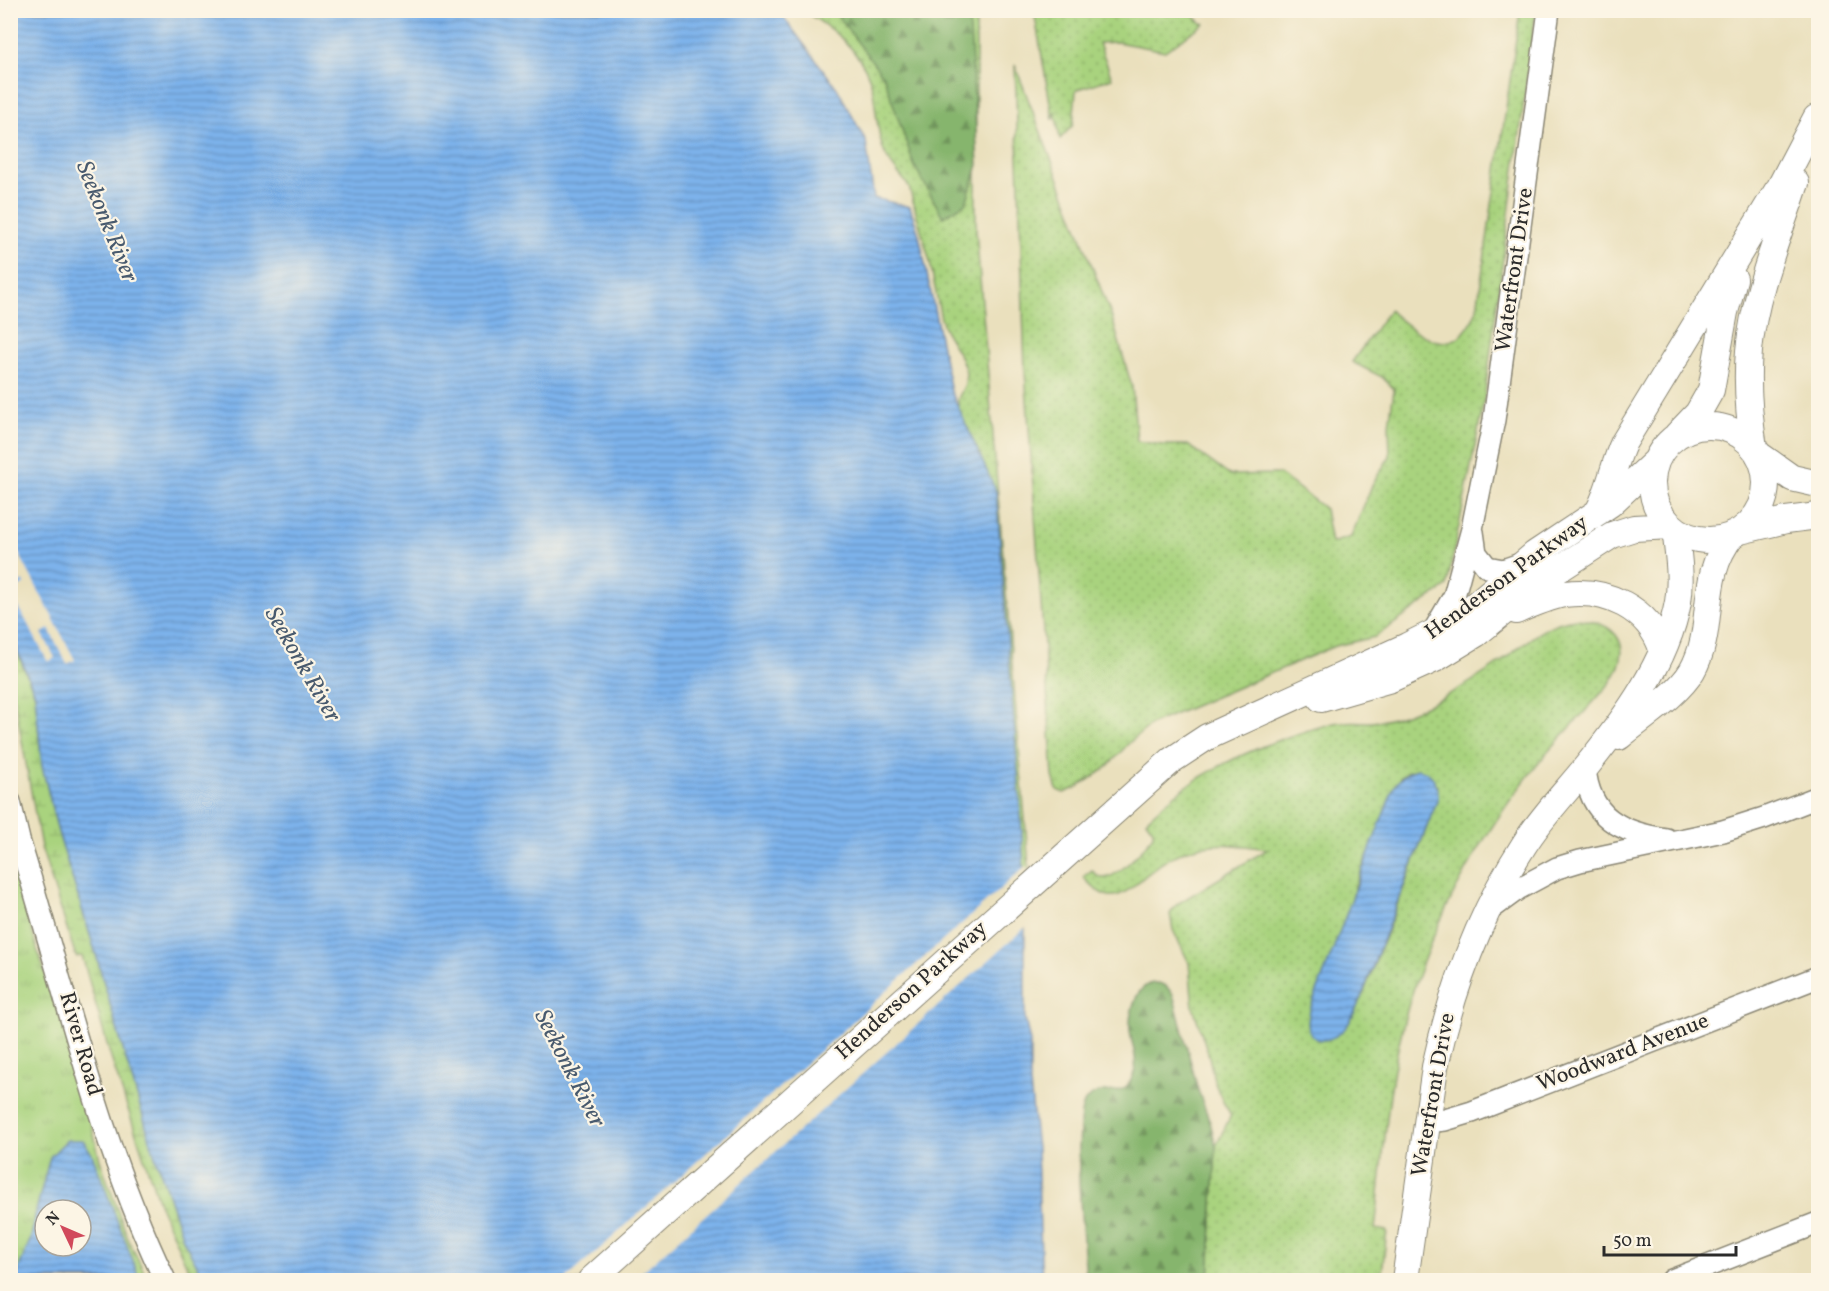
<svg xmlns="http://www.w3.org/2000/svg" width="1829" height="1291" font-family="Vollkorn,serif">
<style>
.grass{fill:url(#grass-dots);stroke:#6a7f54;stroke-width:1.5;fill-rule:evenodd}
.forest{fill:url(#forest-firs);stroke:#58704c;stroke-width:1.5}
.wetland{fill:url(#wetland-marsh);stroke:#6a7f54;stroke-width:1.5}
.park{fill:url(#park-tufts);stroke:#6a7f54;stroke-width:1.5;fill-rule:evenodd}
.water{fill:url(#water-rules);stroke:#546e8b;stroke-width:1.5;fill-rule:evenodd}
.pier{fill:#eae0bd}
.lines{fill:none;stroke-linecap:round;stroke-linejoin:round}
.minor-casing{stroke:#8a8674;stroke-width:24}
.major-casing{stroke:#8a8674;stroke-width:28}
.minor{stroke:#fff;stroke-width:21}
.major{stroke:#fff;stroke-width:26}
.labels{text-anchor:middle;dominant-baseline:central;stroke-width:4.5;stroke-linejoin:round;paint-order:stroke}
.street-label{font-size:22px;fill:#2b2b2b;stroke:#fcf5e5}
.water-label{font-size:24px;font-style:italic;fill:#485a6e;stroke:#fcf5e5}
</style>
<defs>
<pattern id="grass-dots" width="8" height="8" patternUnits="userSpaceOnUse" patternTransform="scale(1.5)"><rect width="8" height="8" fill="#a9d37e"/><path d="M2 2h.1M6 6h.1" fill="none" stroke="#92b56d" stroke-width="1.8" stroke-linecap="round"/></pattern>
<pattern id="forest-firs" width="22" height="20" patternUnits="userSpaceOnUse" patternTransform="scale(1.5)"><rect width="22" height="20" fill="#86b56d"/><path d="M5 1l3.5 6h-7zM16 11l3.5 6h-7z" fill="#6e935a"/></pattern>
<pattern id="wetland-marsh" width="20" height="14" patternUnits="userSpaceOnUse" patternTransform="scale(1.5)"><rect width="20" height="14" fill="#a9d37e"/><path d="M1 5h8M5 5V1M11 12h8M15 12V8" fill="none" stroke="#92b56d"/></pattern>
<pattern id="park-tufts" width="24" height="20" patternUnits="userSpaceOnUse" patternTransform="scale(1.5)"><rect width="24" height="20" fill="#a9d37e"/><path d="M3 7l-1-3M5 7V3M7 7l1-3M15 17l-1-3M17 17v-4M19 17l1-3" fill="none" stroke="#92b56d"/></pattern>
<pattern id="water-rules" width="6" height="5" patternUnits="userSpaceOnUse" patternTransform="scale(1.5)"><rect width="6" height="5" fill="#7db2eb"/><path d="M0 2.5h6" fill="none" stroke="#6791bf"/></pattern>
</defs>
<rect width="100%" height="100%" fill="#fcf5e5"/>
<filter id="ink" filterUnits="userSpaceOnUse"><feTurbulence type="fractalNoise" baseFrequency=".0167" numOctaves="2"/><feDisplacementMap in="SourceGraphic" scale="12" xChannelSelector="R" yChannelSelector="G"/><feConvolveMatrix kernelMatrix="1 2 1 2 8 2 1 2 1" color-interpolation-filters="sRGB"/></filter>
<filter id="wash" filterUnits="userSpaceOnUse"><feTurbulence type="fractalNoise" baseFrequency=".008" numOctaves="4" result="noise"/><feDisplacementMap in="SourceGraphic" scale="24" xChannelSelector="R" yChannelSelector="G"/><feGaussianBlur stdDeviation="1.35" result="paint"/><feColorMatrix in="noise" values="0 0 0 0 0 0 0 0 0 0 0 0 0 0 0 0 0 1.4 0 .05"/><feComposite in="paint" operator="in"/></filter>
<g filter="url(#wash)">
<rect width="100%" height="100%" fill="#eae0bd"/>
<!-- grass -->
<path class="grass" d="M803,11H976V230L1029,868L1011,881L959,412L958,399L965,384L966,372L961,358L947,335L941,319L930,262L909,187C901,174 888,165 883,149C877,130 876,110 873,91C866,54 833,28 803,11Z
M1034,11H1193L1196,18L1203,24L1205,23L1165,51L1117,42L1099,43L1112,78L1076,90L1073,125L1060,139L1055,111L1053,120Z
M1520,11H1536L1484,401L1447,586L1375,637L1335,646L1152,724L1130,742L1105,769L1076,788L1064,793L1057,790L1053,776L1025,371L1015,65L1112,318L1132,387L1137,441L1162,445H1188L1229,475L1280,474L1325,509L1331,543L1351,537L1373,483L1390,456L1389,425L1394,389L1382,377L1352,362L1389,310C1420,338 1457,365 1477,309Z
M1576,619C1618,622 1635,646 1610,683C1590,707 1567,730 1546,754C1481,831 1421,940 1400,1039C1386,1101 1383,1166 1375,1229L1387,1231L1381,1280H1209L1216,1146L1231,1115L1223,1102L1214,1081L1209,1056L1193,1007L1189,963L1173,930L1170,914L1177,904L1268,849C1243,846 1219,841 1194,848C1178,852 1162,862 1149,873C1138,881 1125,898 1109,896C1098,894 1091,885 1083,877L1092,870C1095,874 1098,878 1103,878C1119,878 1145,847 1153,835V830L1146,820C1158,809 1171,797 1184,788C1228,757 1279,738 1330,724C1345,720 1357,722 1371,722C1394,721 1420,709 1440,699C1461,688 1483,675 1502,661C1526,643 1545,622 1576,619ZM1418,769L1438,786V798L1364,992L1348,1025L1323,1040C1305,1032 1307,1024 1311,1007L1349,911L1356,883L1400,778L1407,772Z"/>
<!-- forest -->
<path class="forest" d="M834,11H967L970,30L978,165L966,203L943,217L914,165L884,77Z
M1159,983L1166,986L1173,994L1198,1090L1210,1122L1216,1146L1209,1280H1086C1083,1230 1076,1181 1080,1130C1080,1122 1080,1111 1084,1103C1098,1079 1126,1108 1135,1069C1137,1058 1133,1048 1131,1037C1127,1022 1133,991 1149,984C1152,983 1156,983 1159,983Z"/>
<!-- wetland -->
<path class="wetland" d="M10,635L35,695L42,766L58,832L95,951L122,1046L154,1153L184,1241L205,1280H193L160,1206L111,1058L82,956L76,957L41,847L11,680Z"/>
<!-- park -->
<path class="park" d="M10,848L37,949L79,1072L100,1160L128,1239L148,1280H11ZM45,1210H81V1246H45Z"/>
<!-- water -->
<path class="water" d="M10,11H779L837,88L866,141L874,198L910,207L919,235L951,391L996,491L1020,800L1025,890V1019L1030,1042V1084L1037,1148L1042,1280H205L184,1241L154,1153L122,1046L95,951L58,832L42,766L35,694L11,635Z
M1418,769C1434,773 1438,783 1438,798C1420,845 1401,892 1383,939C1372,967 1364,997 1349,1023C1342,1036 1317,1050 1309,1030C1307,1023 1309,1014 1311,1007C1340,934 1365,860 1394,787C1401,777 1406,772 1418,769Z
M67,1140H83L92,1154L140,1280H14L31,1238L36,1211L50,1157ZM45,1210H81V1246H45Z"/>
<!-- pier -->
<path class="pier" d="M15,546L75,660L67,664L49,629L42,633L55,658L48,662L15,600L11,598V587L15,589L25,584L23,581L15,586L11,577V549Z
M1027,865L1028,925L633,1280H565Z"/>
</g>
<g filter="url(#ink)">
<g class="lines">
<!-- minor casing -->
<g class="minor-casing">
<path id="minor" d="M1473,532L1476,553L1487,567L1503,570L1523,563
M1433,632L1454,596L1472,529L1494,420L1549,10
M1585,768C1589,817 1621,833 1666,839
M10,802L19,840C65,988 98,1141 165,1280
M1488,911L1518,889L1557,868L1580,861L1723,831L1764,818L1818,797
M1426,1122L1445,1120L1472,1112L1818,977
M1672,1280L1818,1223"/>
</g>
<!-- major casing -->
<g class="major-casing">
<path id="major" d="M1770,206L1816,118
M1652 483a57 57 0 1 1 114 0a57 57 0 1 1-114 0Z
M1677,435L1698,413L1711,390L1725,312L1734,279
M1754,448C1749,416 1746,384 1749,351C1754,294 1778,237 1796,183
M1758,454L1792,478L1818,484
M1598,512C1610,490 1613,465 1624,442L1777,191
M1740,531L1786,520L1818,516
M1516,611C1532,604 1548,597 1565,594C1606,588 1649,609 1662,649
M1321,699L1391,679L1435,659L1476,634L1547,577L1612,535L1634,528L1671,526
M1619,737C1640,719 1678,695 1692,671C1717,627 1697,579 1732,535
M591,1280L1172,760L1207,737L1407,646L1441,629L1475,605L1535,554L1610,504L1656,461
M1405,1280L1435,1067C1452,988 1480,913 1524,845C1542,816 1565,793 1586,767C1624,720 1667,663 1678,602C1682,578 1678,553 1675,529"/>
</g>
<!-- minor -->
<use href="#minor" class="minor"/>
<!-- major -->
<use href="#major" class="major"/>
</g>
</g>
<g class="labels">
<!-- street labels -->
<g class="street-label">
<text transform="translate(1515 270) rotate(-82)">Waterfront Drive</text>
<text transform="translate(1507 578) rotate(-36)">Henderson Parkway</text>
<text transform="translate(912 991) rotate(-42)">Henderson Parkway</text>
<text transform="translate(80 1044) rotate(74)">River Road</text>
<text transform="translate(1623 1053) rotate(-21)">Woodward Avenue</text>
<text transform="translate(1434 1095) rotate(-80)">Waterfront Drive</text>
</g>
<!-- water labels -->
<g class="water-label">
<text transform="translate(106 222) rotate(68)">Seekonk River</text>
<text transform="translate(302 665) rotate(60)">Seekonk River</text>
<text transform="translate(569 1069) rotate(63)">Seekonk River</text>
</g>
</g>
<!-- margin -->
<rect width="1829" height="1291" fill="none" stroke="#fcf5e5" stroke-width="36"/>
<!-- north arrow -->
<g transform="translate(63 1228) rotate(314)"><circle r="28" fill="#fcf5e5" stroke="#a8a49b" stroke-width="1.5"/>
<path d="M0-4.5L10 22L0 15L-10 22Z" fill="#d1495b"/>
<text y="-9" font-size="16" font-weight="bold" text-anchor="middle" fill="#2b2b2b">N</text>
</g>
<!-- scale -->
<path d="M1604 1246v9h132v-9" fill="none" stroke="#2b2b2b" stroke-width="3"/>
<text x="1613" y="1246" font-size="18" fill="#2b2b2b" stroke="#fcf5e5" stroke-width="4.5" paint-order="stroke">50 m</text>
</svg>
